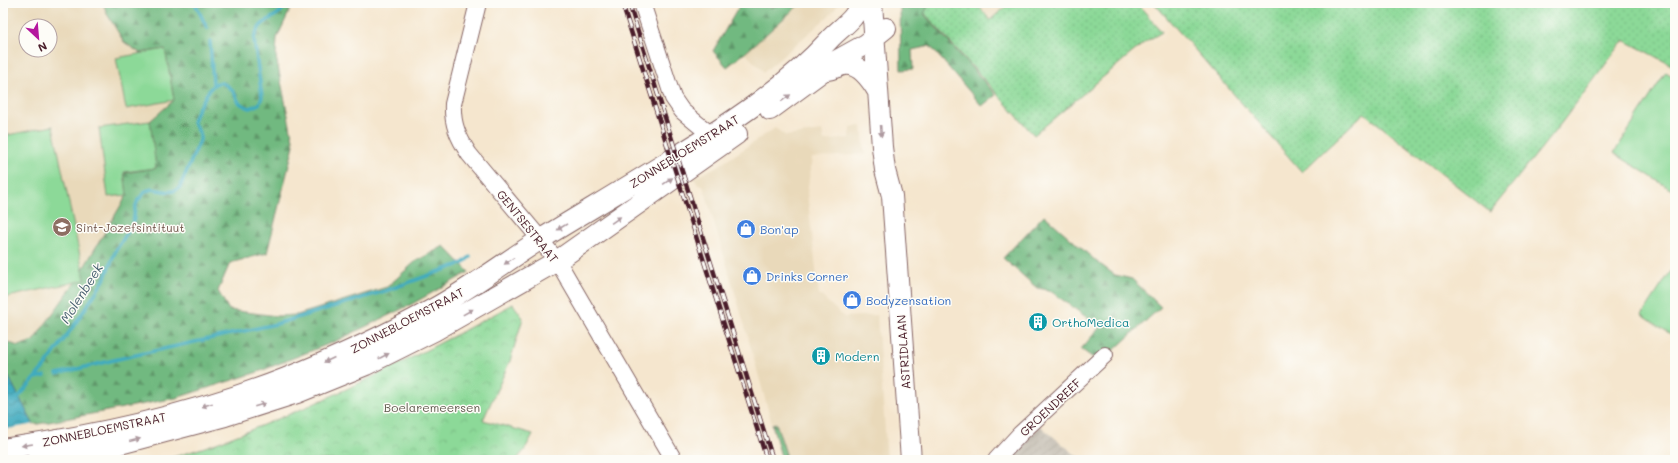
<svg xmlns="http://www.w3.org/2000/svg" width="1678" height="463" font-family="Mali,sans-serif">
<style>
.built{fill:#e9d9ba;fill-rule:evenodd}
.industrial{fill:url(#industrial-furrows)}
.grass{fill:url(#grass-dots);stroke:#6b7c62}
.forest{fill:url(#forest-firs);stroke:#5e6c56}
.park{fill:url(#park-crowns);stroke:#6b7c62}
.garden{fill:#8cd998;stroke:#6b7c62}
.water{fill:url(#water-waves);stroke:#446575}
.pier{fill:#f5e6ce}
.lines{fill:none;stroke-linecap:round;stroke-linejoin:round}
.stream{stroke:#3fabbf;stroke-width:3.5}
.minor-casing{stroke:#866564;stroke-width:18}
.major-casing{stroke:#866564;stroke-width:22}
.minor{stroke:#fff;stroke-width:16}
.major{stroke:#fff;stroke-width:20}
.rail-casing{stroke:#4a1f2b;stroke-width:4.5}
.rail{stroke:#fdfcf7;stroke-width:3;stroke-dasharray:9;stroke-linecap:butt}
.oneway{fill:#ae9aa0}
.labels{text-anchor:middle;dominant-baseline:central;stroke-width:3;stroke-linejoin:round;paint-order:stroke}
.street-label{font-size:12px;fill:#4a1f2b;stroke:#fdfcf7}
.education-label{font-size:12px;fill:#785e54;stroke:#fdfcf7;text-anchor:start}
.shop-label{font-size:12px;fill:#366cbe;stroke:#fdfcf7;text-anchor:start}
.culture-label{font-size:12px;fill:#0d838f;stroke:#fdfcf7;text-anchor:start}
.park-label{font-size:12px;fill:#5e574c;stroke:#fdfcf7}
.water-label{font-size:13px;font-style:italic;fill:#455e6e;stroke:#fdfcf7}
</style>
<defs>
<pattern id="industrial-furrows" width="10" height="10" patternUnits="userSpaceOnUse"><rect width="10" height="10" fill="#c9c3b8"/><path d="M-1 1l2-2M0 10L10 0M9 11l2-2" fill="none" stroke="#aea79e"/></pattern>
<pattern id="grass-dots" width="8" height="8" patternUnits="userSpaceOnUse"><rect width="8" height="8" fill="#8cd998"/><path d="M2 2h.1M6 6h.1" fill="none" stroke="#7aba83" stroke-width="1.8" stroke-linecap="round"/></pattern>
<pattern id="forest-firs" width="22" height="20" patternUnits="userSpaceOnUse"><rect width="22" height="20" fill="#71b980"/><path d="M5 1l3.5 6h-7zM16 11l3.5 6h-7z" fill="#5f9669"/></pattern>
<pattern id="park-crowns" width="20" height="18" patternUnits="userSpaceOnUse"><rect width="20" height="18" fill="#8cd998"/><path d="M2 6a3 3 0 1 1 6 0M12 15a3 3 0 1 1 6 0" fill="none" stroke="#7aba83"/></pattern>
<pattern id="water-waves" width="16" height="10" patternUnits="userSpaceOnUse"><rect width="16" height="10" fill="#3fabbf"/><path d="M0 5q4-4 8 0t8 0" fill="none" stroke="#378b9b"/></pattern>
</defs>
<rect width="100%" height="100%" fill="#fdfcf7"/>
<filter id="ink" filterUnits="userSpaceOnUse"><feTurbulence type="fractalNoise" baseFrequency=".025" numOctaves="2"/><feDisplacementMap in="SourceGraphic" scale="8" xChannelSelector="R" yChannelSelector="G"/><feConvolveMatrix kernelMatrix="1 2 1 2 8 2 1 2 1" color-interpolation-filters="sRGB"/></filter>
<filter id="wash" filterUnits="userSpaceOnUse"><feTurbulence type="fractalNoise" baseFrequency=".012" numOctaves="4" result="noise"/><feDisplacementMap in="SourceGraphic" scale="16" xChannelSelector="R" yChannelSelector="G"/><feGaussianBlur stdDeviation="0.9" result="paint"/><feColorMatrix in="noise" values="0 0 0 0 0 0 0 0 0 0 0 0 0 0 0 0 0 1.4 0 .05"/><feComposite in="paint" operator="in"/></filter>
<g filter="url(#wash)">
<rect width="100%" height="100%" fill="#f5e6ce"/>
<!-- built -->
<path class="built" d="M3,3H272L35,365L3,355ZM26,26H50V50H26Z
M801,3H839L833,12L764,72L745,53Z
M976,3H1010L990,20Z
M862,126L865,154L812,158L807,193L819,294L844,317L877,315L887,460H788L776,423L772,424L746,330L703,185H698L694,178L720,165L775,128L786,136L822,131L824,141L850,138V127Z"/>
<!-- industrial -->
<path class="industrial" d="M1039,425L1082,460H1006Z"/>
<!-- grass -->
<path class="grass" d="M930,3H976L990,20L1010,3H1137L1162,32L1145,42L1034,135L924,13Z
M1154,3H1675V67L1624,40L1559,126L1490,212L1364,113L1302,172Z"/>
<!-- forest -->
<path class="forest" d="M103,3H291L290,10L277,38L276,57L294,145L267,253L230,263L218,291L229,310L277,316L297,315L387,287L416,261L444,246L469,272L412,304L336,341L258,372L176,398L33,425L3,366V337L7,342L18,346L33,341L74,284L127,195L124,173L156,168L150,121L174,100L165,49L140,53L124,42L107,14Z
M741,3H756L773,8L775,3H801L745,53L727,67L713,51Z
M900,3H930L924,14L996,95L982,106L930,46L912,50L913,69L901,70Z
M1044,215L1097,262L1115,275L1132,279L1161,307L1100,363L1081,349L1100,327L1049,290L1037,288L1003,258Z
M776,423L788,460H782L772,424Z"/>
<!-- park -->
<path class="park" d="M513,304L523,318L510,361L483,420L533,434L524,451L516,460H162C198,451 233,437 268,423C353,389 433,348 513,304Z"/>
<!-- garden -->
<path class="garden" d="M165,49L174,100L126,109L116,58Z
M1666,72L1675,78V192L1614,153Z
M150,121L156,168L124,172L127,195L108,197L99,128Z
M53,126L85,280L3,298V136Z
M1675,265V337L1642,315Z"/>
<!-- water -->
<path class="water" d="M3,366L52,460L3,434Z"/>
<!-- pier -->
<path class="pier" d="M35,424L54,460H14L3,438V430Z"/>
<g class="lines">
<!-- stream -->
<path class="stream" d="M195,3L207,28
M210,41L213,84
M57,374L118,359L276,324L385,291L463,263L470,257
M36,378L45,376
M17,399L45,366L75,324L104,280L116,250L133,224L135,208L138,200L146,191L152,189C162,190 172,195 180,187L200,140V134L193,122C195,114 199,106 204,99C210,87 217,75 231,89C241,99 232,102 250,108L259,104L262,97L254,39C259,17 278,21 287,3"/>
</g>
</g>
<g filter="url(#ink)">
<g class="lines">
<!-- minor casing -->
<g class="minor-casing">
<path id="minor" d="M478,3L453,104C452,124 458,137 469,154L541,240L561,267L674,460
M642,3L673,98L682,111L711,135
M996,460L1020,434L1105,355"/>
</g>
<!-- major casing -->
<g class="major-casing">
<path id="major" d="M872,3L882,147L885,170L892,196L911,460
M828,70C834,69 839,66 844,65C860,63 871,80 878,92
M770,110L823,71L830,64L866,44L886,28
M3,449C99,435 195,414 286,378C336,358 386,335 433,309C471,288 505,262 541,239C585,212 629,186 672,159C729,124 784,89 829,40C841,27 855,20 861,3
M38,460L97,450L225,416L297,393L366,365L434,331L557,261L737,134"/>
</g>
<!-- minor -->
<use href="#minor" class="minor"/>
<!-- major -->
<use href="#major" class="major"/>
<!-- rail casing -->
<g class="rail-casing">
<path id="rail" d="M622,3L767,460
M629,3L773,460"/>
</g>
<!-- rail -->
<use href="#rail" class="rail"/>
</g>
<!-- one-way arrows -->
<defs><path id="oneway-solid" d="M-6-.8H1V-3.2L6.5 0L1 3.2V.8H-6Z"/></defs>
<g class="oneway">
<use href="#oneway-solid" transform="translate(786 98) rotate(-36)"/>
<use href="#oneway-solid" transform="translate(881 131) rotate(86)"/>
<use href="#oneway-solid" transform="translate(668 181) rotate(-35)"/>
<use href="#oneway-solid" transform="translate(616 220) rotate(-35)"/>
<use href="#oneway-solid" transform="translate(562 227) rotate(148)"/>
<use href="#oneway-solid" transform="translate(509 261) rotate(146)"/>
<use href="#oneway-solid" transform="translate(468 312) rotate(-29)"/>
<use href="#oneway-solid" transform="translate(384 356) rotate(-27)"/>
<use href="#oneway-solid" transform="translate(329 360) rotate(155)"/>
<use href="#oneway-solid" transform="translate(207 405) rotate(163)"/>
<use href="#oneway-solid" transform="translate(260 405) rotate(-17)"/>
<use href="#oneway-solid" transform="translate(135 440) rotate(-14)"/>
<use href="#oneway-solid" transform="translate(27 445) rotate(171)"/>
</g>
</g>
<!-- icons -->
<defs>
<g id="school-disc" transform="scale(1)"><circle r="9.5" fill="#8d6e63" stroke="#fdfcf7"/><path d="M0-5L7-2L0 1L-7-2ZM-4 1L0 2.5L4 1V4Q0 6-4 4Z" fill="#fff"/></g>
<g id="shop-disc" transform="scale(1)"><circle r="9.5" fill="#3f7fe0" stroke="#fdfcf7"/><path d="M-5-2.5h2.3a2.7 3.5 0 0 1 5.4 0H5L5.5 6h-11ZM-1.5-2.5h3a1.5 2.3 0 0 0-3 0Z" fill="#fff"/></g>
<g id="building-disc" transform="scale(1)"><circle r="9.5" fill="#0f9aa8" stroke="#fdfcf7"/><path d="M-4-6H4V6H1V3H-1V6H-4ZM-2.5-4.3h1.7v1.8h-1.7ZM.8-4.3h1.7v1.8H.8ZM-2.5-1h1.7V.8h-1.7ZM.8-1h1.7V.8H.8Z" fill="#fff"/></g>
</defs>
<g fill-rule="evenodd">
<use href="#school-disc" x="62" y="227"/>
<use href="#shop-disc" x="746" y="229"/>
<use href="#shop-disc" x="752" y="276"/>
<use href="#shop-disc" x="852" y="300"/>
<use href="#building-disc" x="1038" y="322"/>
<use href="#building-disc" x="821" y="356"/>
</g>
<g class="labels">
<!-- street labels -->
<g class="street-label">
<text transform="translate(684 151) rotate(-32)">ZONNEBLOEMSTRAAT</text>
<text transform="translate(528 226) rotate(51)">GENTSESTRAAT</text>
<text transform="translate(407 320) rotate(-28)">ZONNEBLOEMSTRAAT</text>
<text transform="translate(903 352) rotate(-94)">ASTRIDLAAN</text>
<text transform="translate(1050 407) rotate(-43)">GROENDREEF</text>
<text transform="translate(104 429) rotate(-12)">ZONNEBLOEMSTRAAT</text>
</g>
<!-- education labels -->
<g class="education-label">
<text x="76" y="227">Sint-Jozefsintituut</text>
</g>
<!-- shop labels -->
<g class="shop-label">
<text x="760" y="229">Bon'ap</text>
<text x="766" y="276">Drinks Corner</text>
<text x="866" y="300">Bodyzensation</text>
</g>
<!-- culture labels -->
<g class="culture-label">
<text x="1052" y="322">OrthoMedica</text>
<text x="835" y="356">Modern</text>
</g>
<!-- park labels -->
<g class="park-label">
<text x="432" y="407">Boelaremeersen</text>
</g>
<!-- water labels -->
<g class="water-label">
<text transform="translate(81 293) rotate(-58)">Molenbeek</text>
</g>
</g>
<!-- margin -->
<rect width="1678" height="463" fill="none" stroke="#fdfcf7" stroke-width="16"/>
<!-- north arrow -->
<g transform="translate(38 38) rotate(154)"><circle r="19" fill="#fdfcf7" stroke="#b5a4a5"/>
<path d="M0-3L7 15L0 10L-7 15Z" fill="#b5179e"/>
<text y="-6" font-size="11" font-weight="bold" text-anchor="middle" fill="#4a1f2b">N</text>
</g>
</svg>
